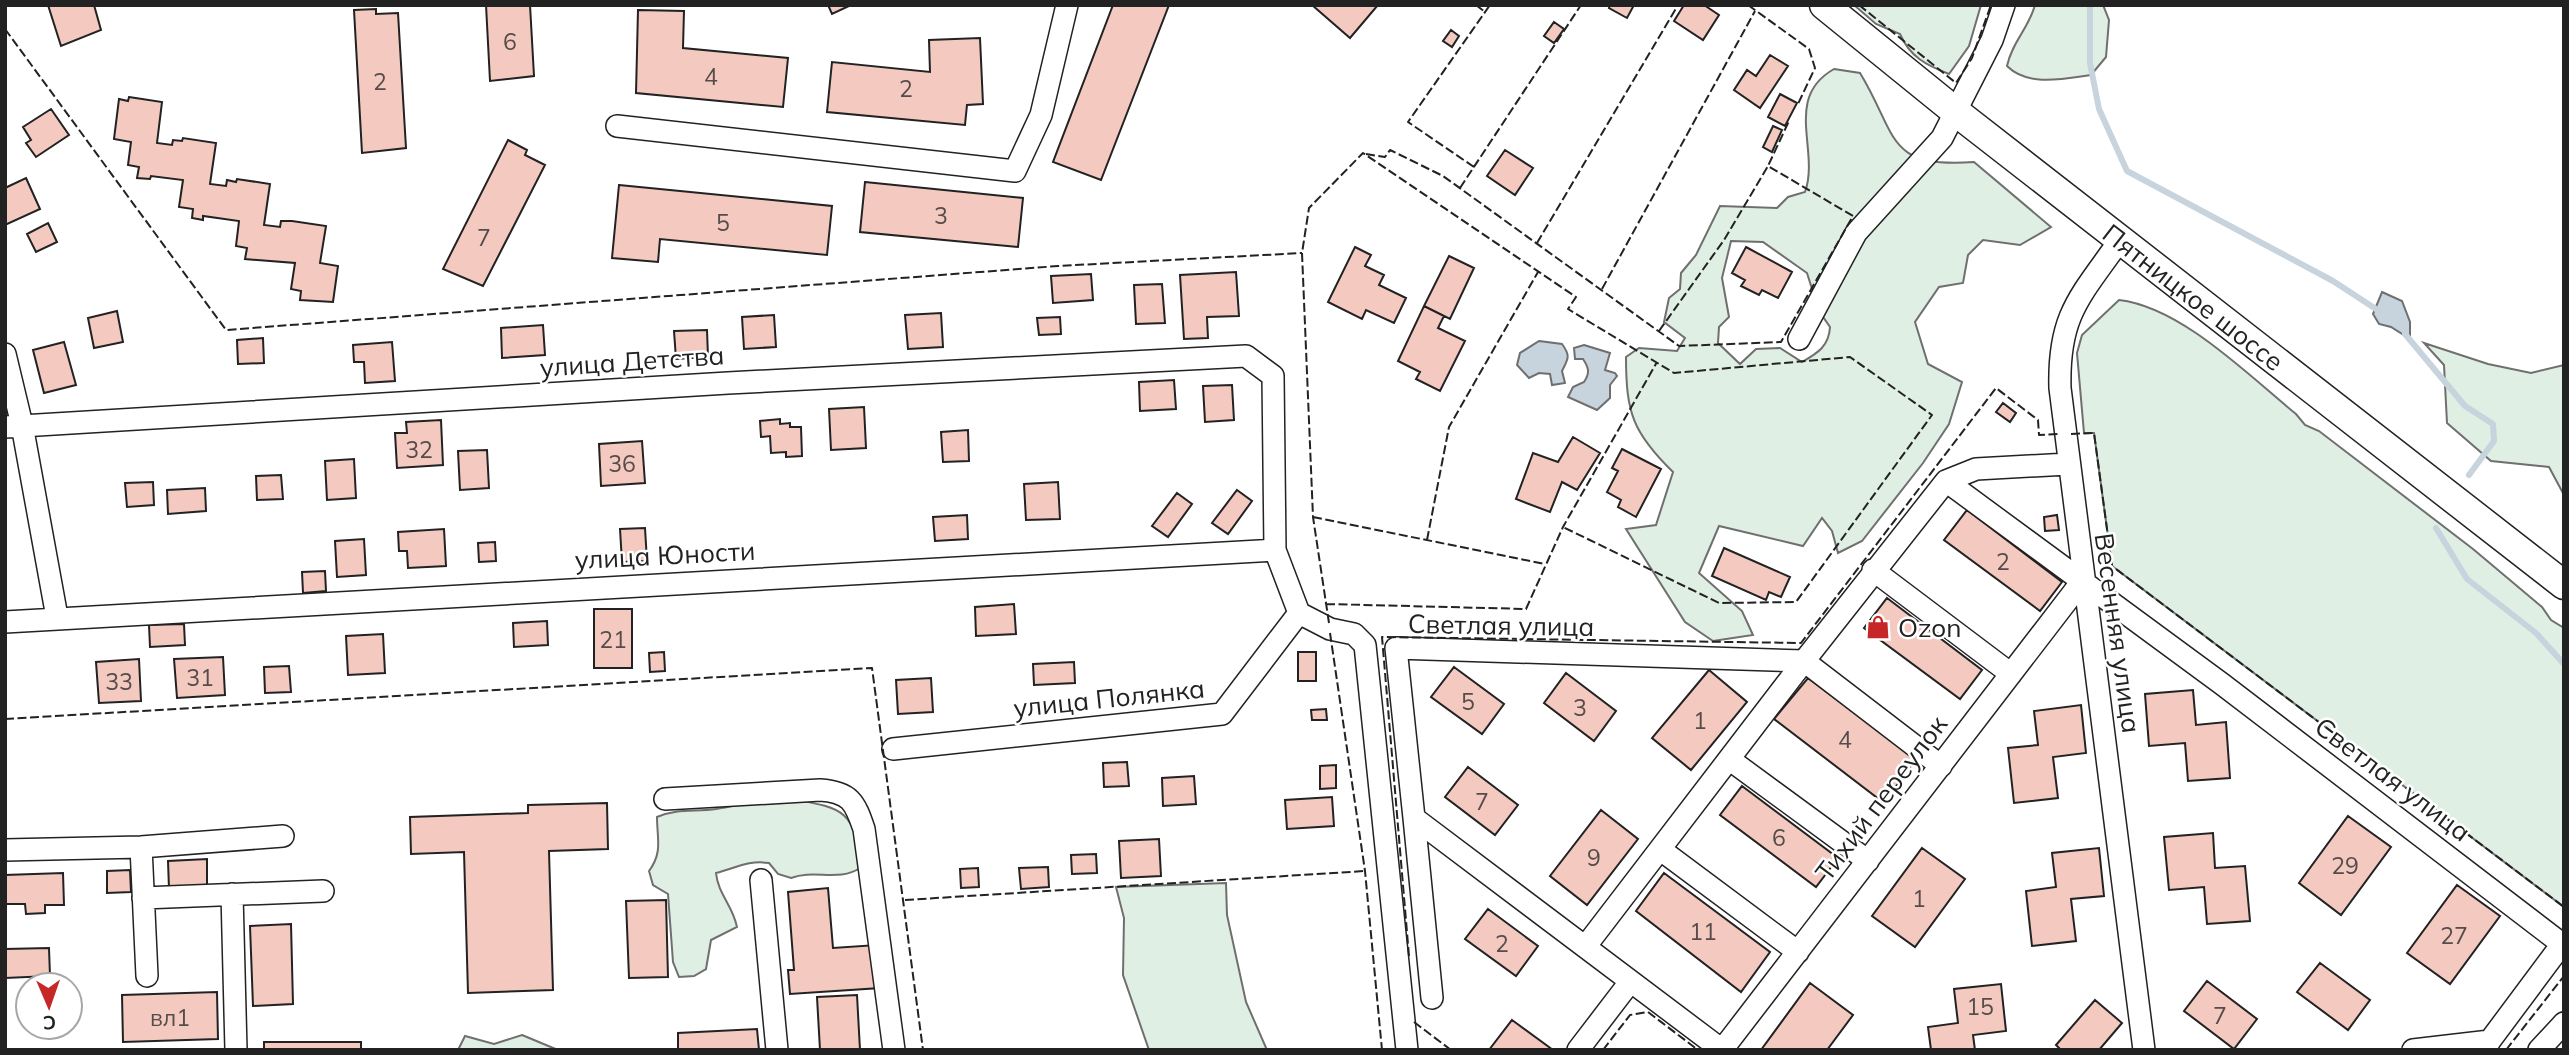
<svg xmlns="http://www.w3.org/2000/svg" width="2569" height="1055" font-family="Mulish,sans-serif">
<style>
.green{fill:#e0efe3;stroke:#6f6f6f;stroke-width:2;fill-rule:evenodd}
.water{fill:#c7d3dd;stroke:#6f6f6f;stroke-width:2}
.lines{fill:none;stroke-linecap:round;stroke-linejoin:round}
.stream{stroke:#c7d3dd;stroke-width:6}
.building{fill:#f3c9c0;stroke:#222;stroke-width:2}
.minor-casing{stroke:#222;stroke-width:24}
.major-casing{stroke:#222;stroke-width:31}
.minor{stroke:#fff;stroke-width:21}
.major{stroke:#fff;stroke-width:28}
.fence{stroke:#222;stroke-width:2;stroke-dasharray:9 3.5;stroke-linecap:butt}
.labels{text-anchor:middle;dominant-baseline:central;stroke-width:5;stroke-linejoin:round;paint-order:stroke}
.number-label{font-size:23px;fill:#564c4a}
.street-label{font-size:26px;fill:#222;stroke:#fff}
.poi-label{font-size:26px;fill:#222;stroke:#fff;text-anchor:start}
</style>
<rect width="100%" height="100%" fill="#fff"/>
<!-- green -->
<path class="green" d="M1854,5H1981L1969,46L1949,74C1926,65 1910,57 1900,34L1876,24Z
M2035,5H2103L2109,20L2106,57L2091,75C2063,79 2028,87 2007,66C2012,42 2029,28 2035,5Z
M1834,69L1860,73C1898,135 1885,169 1974,162L2051,227L2020,245L1983,240L1968,255L1963,283L1939,287L1915,322L1928,364L1962,382L1949,424L1923,463L1862,541L1838,553L1832,531L1822,518L1803,546L1719,526L1699,573L1742,611L1753,635L1713,641L1685,622L1626,529L1656,525L1673,472C1633,433 1626,413 1626,357L1639,348L1677,351L1685,338L1664,322L1669,298L1680,289L1681,273L1696,255L1720,206L1777,208L1788,197L1805,192C1820,150 1783,98 1834,69ZM1731,241L1763,242L1807,273L1819,311L1830,327C1829,346 1818,353 1802,362L1780,348L1756,349L1740,364L1718,343L1719,327L1729,317L1722,278Z
M2119,300C2181,307 2248,375 2296,414L2305,425L2319,431L2473,549L2542,607L2551,620L2564,628V907L2112,566L2094,433H2084L2077,353L2082,335Z
M2424,343L2488,364L2531,373L2564,365V495L2549,467L2491,461L2447,423L2444,365Z
M786,798C841,808 856,807 860,868C839,882 814,869 791,878L778,874L769,863C748,860 736,868 716,873C718,894 733,906 737,927L711,940L706,969L694,976L679,977L673,962L668,894L653,885L649,871C663,852 657,839 657,817C677,808 695,812 716,809C740,805 762,799 786,798Z
M1226,883L1227,915L1246,1002L1267,1050H1149L1123,975L1124,918L1116,887Z
M522,1035L558,1050H458L465,1036L494,1044Z"/>
<!-- water -->
<path class="water" d="M2382,292L2402,301L2410,322V339L2391,327L2379,324L2373,314Z
M1539,341L1562,344C1571,356 1568,359 1562,371L1565,383L1552,385L1550,374L1539,373L1529,378L1517,365L1520,353Z
M1584,345L1610,353L1605,370L1615,373L1617,376L1610,385V398L1597,410L1568,397L1573,387L1584,382C1590,373 1589,368 1583,359H1575L1574,348Z"/>
<g class="lines">
<!-- stream -->
<path class="stream" d="M2090,5V63L2099,109L2127,171L2333,281L2379,311
M2405,334L2465,406L2493,424L2494,441L2469,475
M2436,528L2467,579L2536,633L2564,664"/>
</g>
<!-- building -->
<path class="building" d="M48,5H94L101,30L61,46Z
M486,5H530L534,76L490,81Z
M828,5H851L832,14Z
M1113,5H1169L1101,180L1053,162Z
M1312,5H1378L1350,38Z
M1610,5H1634L1627,18L1609,8Z
M1684,5H1704L1719,15L1703,40L1674,21Z
M376,9V14L398,13L406,148L362,153L354,10Z
M638,10L684,11L683,48L788,58L783,107L636,93Z
M1554,22L1564,29L1554,43L1544,36Z
M1451,30L1459,36L1452,47L1443,41Z
M980,38L983,104L967,105L965,125L827,112L832,62L930,72L929,40Z
M1770,55L1788,66L1760,108L1734,90L1747,70L1756,76Z
M1780,94L1797,103L1785,126L1768,117Z
M129,97L162,102L157,143L172,145L173,140L182,141L183,138L216,143L210,184L226,186L227,180L236,182L237,179L270,184L264,225L280,227L281,221H292L326,226L320,263L338,266L333,302L300,300L301,291L291,289L295,263L245,259L247,248L236,246L239,221L203,216V220L192,218L193,209L179,207L183,180L151,176L150,179L137,178L139,167L128,165L131,142L114,139L119,99L128,101Z
M51,109L69,135L36,157L26,143L31,140L23,127Z
M1773,126L1782,130L1772,152L1763,147Z
M508,140L527,150L525,155L545,165L483,286L443,269Z
M1505,150L1533,168L1515,195L1487,176Z
M26,178L40,209L5,225V188Z
M865,182L1023,198L1018,247L860,232Z
M619,185L832,206L827,255L660,239L658,262L612,258Z
M48,223L57,242L36,252L27,234Z
M1355,247L1371,255L1365,266L1384,275L1379,285L1406,298L1394,323L1366,310L1362,319L1328,302Z
M1746,247L1792,272L1778,298L1762,290L1759,295L1741,286L1745,280L1732,273Z
M1449,256L1474,268L1450,319L1424,306Z
M1236,272L1239,316L1207,317L1208,338L1184,339L1180,275Z
M1091,274L1093,300L1053,303L1051,276Z
M1162,284L1165,323L1136,324L1134,285Z
M1424,306L1444,316L1438,328L1465,341L1440,391L1416,379L1420,372L1398,361Z
M117,311L123,342L94,348L88,318Z
M941,313L943,347L908,349L905,315Z
M774,315L776,347L744,349L742,317Z
M1060,317L1061,334L1039,335L1037,318Z
M543,325L545,355L502,358L501,328Z
M707,330L708,357L676,359L674,331Z
M263,338L264,363L238,364L237,340Z
M64,342L76,385L44,393L33,350Z
M392,342L395,381L365,383L364,362H354L353,345Z
M1174,380L1176,409L1140,411L1139,382Z
M1232,385L1234,420L1205,422L1203,386Z
M2003,403L2016,413L2010,422L1996,412Z
M864,407L866,448L831,450L829,409Z
M780,419V424L790,423V427H801L802,456L786,457V452L771,453L770,436L761,437L760,421Z
M441,420L443,465L397,468L395,433H407L406,422Z
M968,430L969,461L943,462L941,432Z
M1573,437L1600,453L1577,490L1562,482L1550,512L1516,499L1533,453L1558,462Z
M642,441L645,483L601,486L599,444Z
M1622,449L1661,469L1636,517L1618,507L1621,500L1607,492L1618,471L1612,468Z
M487,450L489,488L460,490L458,451Z
M354,459L356,498L327,500L325,461Z
M281,475L283,499L257,500L256,476Z
M153,482L154,505L127,507L125,483Z
M1058,482L1060,519L1026,520L1024,484Z
M205,488L206,511L168,514L167,490Z
M1237,490L1252,501L1228,534L1212,523Z
M1177,493L1192,504L1168,537L1152,526Z
M1967,510L2062,582L2040,611L1944,540Z
M967,515L968,539L935,541L933,517Z
M2057,515L2059,530L2045,531L2044,517Z
M645,528L647,561L622,562L620,529Z
M444,529L446,566L408,568L407,551H399L398,532Z
M364,539L366,575L337,577L335,541Z
M495,542L496,561L479,562L478,543Z
M1724,548L1790,577L1781,597L1769,592L1766,600L1712,576Z
M325,571L326,591L303,593L302,572Z
M1887,598L1982,670L1960,699L1864,628Z
M1014,604L1016,634L976,636L975,607Z
M594,609H632V668H594Z
M547,621L548,645L514,647L513,623Z
M184,624L185,645L150,647L149,625Z
M383,634L385,673L348,675L346,636Z
M664,652L665,671L650,672L649,653Z
M1298,652H1316V681H1298Z
M223,657L225,695L177,698L174,659Z
M139,659L141,701L99,703L96,662Z
M1074,662L1075,683L1034,685L1033,664Z
M289,666L291,692L265,693L264,667Z
M1454,667L1504,704L1482,734L1431,697Z
M1709,670L1747,702L1691,770L1652,738Z
M1566,673L1616,711L1594,741L1544,703Z
M931,678L933,712L898,714L896,680Z
M1808,678L1916,759L1884,803L1774,719Z
M2193,690L2196,725L2226,722L2230,778L2188,781L2185,743L2149,746L2145,694Z
M2081,705L2086,753L2053,757L2058,798L2014,803L2008,748L2038,745L2034,711Z
M1326,709L1327,720H1312L1311,710Z
M1127,762L1129,786L1104,787L1103,763Z
M1336,765V788L1320,789V766Z
M1468,767L1518,805L1495,835L1445,797Z
M1194,776L1196,804L1163,806L1162,778Z
M1742,786L1838,858L1816,887L1720,815Z
M1332,797L1334,826L1287,829L1285,800Z
M607,803L608,849L549,851L553,990L468,993L464,852L411,854L410,817L528,813V805Z
M1601,810L1638,839L1587,905L1550,876Z
M2348,816L2391,847L2341,915L2299,883Z
M2213,833L2215,868L2245,866L2250,921L2207,924L2204,887L2169,890L2164,837Z
M1159,839L1161,876L1121,878L1119,841Z
M1922,848L1965,879L1915,947L1872,916Z
M2099,848L2104,896L2071,899L2076,941L2032,946L2026,891L2056,887L2052,853Z
M1096,854L1097,873L1072,874L1071,855Z
M207,859V888L169,889L168,861Z
M1048,867L1049,887L1021,889L1019,868Z
M978,868L979,887L961,888L960,869Z
M130,870L131,892L107,893V871Z
M63,873L64,905H45V913L26,914L25,904H5V875Z
M1664,873L1770,952L1741,992L1636,911Z
M2457,885L2500,916L2450,984L2407,953Z
M828,888L833,948L877,945L880,988L790,994L788,970H794L788,892Z
M666,900L668,977L629,978L626,901Z
M1488,909L1538,946L1516,976L1465,939Z
M291,924L293,1004L253,1006L250,926Z
M49,948L50,976L5,978V949Z
M2320,963L2370,1000L2348,1030L2297,992Z
M2207,981L2257,1019L2234,1049L2184,1011Z
M1810,983L1853,1015L1827,1050H1761Z
M2001,984L2006,1031L1973,1035L1975,1050H1931L1928,1027L1958,1023L1954,989Z
M217,992L218,1039L123,1042L122,995Z
M857,995L860,1050H820L817,997Z
M2095,1000L2122,1023L2099,1050H2061L2056,1045Z
M1512,1020L1553,1050H1489Z
M757,1029L759,1050H678V1033Z
M264,1042H361V1050H264Z"/>
<g class="lines">
<!-- minor casing -->
<g class="minor-casing">
<path id="minor" d="M617,126L1015,171L1041,115L1067,5
M2120,240C2080,297 2058,315 2060,388L2144,1050
M1799,339L1856,233L1942,138L1992,40L2004,5
M5,354L22,425L57,617
M5,427L728,383L1246,356L1273,376L1275,550L1299,613L1222,714L893,749
M2068,464L1976,469L1946,481L1804,661L1396,648L1414,818L1722,1050L2083,580
M1946,481L2222,684L2562,944L2483,1050
M1873,570L2011,674
M1299,613L1330,629L1354,634L1365,645L1407,1050
M5,622L1275,550
M1729,759L1868,861
M665,799L820,790C850,792 855,802 864,829L894,1050
M1414,818L1432,998
M141,847L147,976
M5,850L141,847L283,836
M1661,850L1798,952
M761,880L777,1050
M232,894L236,1050
M143,898L323,891
M1585,947L1804,661L1941,766
M1578,1050L1630,982
M2413,1050L2490,1041
M2539,1050L2564,1023"/>
</g>
<!-- major casing -->
<g class="major-casing">
<g id="major">
<path id="s1" d="M1824,5L1956,112L2564,585"/>
</g>
</g>
<!-- minor -->
<use href="#minor" class="minor"/>
<!-- major -->
<use href="#major" class="major"/>
<!-- fence -->
<path class="fence" d="M1476,5L1485,12
M1748,5L1809,49L1815,68L1797,106
M1859,5L1956,83L1972,58L1991,5
M5,29L226,330L1058,266L1302,253
M1366,154L1385,157L1390,150L1443,176L1679,346L1781,342L1853,216L1768,166L1789,121
M1474,167L1408,122L1490,5
M1460,188L1581,5
M1537,243L1678,5
M1602,289L1755,11
M1659,331L1724,240L1768,166
M2071,434L2094,433L2112,566L2564,907
M1313,517L1545,564
M1427,540L1449,427L1538,272
M1326,604L1526,609L1563,527L1657,362
M1329,623L1313,517L1302,253L1309,208L1363,153L1576,297L1568,309L1674,373L1850,357L1932,415L1796,602L1719,603L1563,527
M1330,633L1365,871L1382,1050
M5,719L872,668L923,1050
M905,900L1365,871
M1409,956L1382,637L1801,643L1996,388L2038,420L2039,435L2060,434
M1414,1022L1451,1050
M1603,1050L1630,1015L1648,1012L1698,1050
M2506,1050L2564,976"/>
</g>
<!-- icons -->
<defs>
<g id="shop-bare" transform="scale(1.89)"><path d="M-5-2.5h2.3a2.7 3.5 0 0 1 5.4 0H5L5.5 6h-11ZM-1.5-2.5h3a1.5 2.3 0 0 0-3 0Z" fill="#c62828" stroke="#fff" stroke-width="2.5" paint-order="stroke"/></g>
</defs>
<g fill-rule="evenodd">
<use href="#shop-bare" x="1878" y="627"/>
</g>
<g class="labels">
<!-- number labels -->
<g class="number-label">
<text x="510" y="41">6</text>
<text x="711" y="76">4</text>
<text x="380" y="81">2</text>
<text x="906" y="88">2</text>
<text x="941" y="215">3</text>
<text x="723" y="222">5</text>
<text x="484" y="237">7</text>
<text x="419" y="449">32</text>
<text x="622" y="463">36</text>
<text x="2003" y="561">2</text>
<text x="613" y="639">21</text>
<text x="200" y="677">31</text>
<text x="119" y="681">33</text>
<text x="1468" y="701">5</text>
<text x="1580" y="707">3</text>
<text x="1700" y="720">1</text>
<text x="1845" y="739">4</text>
<text x="1482" y="801">7</text>
<text x="1779" y="837">6</text>
<text x="1594" y="857">9</text>
<text x="2345" y="865">29</text>
<text x="1919" y="898">1</text>
<text x="1703" y="931">11</text>
<text x="2454" y="935">27</text>
<text x="1502" y="943">2</text>
<text x="1980" y="1006">15</text>
<text x="2220" y="1015">7</text>
<text x="170" y="1017">вл1</text>
</g>
<!-- street labels -->
<g class="street-label">
<text stroke="none"><textPath href="#s1" startOffset="471">Пятницкое шоссе</textPath></text>
<text transform="translate(632 361) rotate(-4)">улица Детства</text>
<text transform="translate(665 555) rotate(-3)">улица Юности</text>
<text transform="translate(1501 625) rotate(1)">Светлая улица</text>
<text transform="translate(2118 633) rotate(82)">Весенняя улица</text>
<text transform="translate(1109 698) rotate(-6)">улица Полянка</text>
<text transform="translate(2393 779) rotate(37)">Светлая улица</text>
<text transform="translate(1881 798) rotate(-53)">Тихий переулок</text>
</g>
<!-- poi labels -->
<g class="poi-label">
<text x="1898" y="627">Ozon</text>
</g>
</g>
<!-- border -->
<rect width="2569" height="1055" fill="none" stroke="#222222" stroke-width="14"/>
<!-- north arrow -->
<g transform="translate(49 1006) rotate(178)"><circle r="33" fill="#ffffff" stroke="#a7a7a7" stroke-width="2"/>
<path d="M0-5L12 26L0 18L-12 26Z" fill="#c62828"/>
<text y="-10" font-size="19" font-weight="bold" text-anchor="middle" fill="#222222">С</text>
</g>
</svg>
